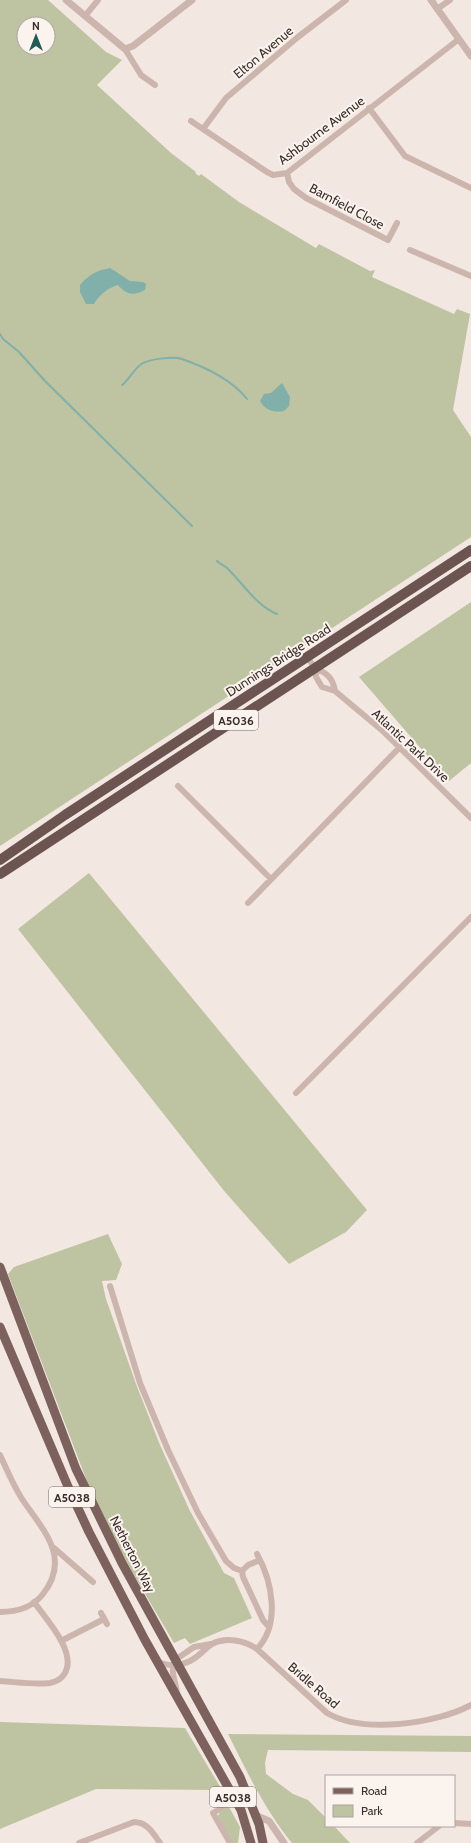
<svg xmlns="http://www.w3.org/2000/svg" width="471" height="1843" font-family="Cabin,sans-serif">
<style>
.green{fill:#bec3a1;fill-rule:evenodd}
.water{fill:#80b0a9}
.lines{fill:none;stroke-linecap:round;stroke-linejoin:round}
.stream{stroke:#80b0a9;stroke-width:2}
.minor{stroke:#ccb5ad;stroke-width:6}
.tertiary{stroke:#ccb5ad;stroke-width:7}
.primary{stroke:#7c615d;stroke-width:9}
.trunk{stroke:#6c5450;stroke-width:10}
.labels{text-anchor:middle;dominant-baseline:central;stroke-width:4;stroke-linejoin:round;paint-order:stroke}
.shield{fill:#fbf3ee;stroke:#746866;stroke-width:1}
.shield-label{font-size:12px;font-weight:bold;fill:#3a2d2b}
.street-label{font-size:13px;fill:#3a2d2b;stroke:#fbf3ee}
</style>
<rect width="100%" height="100%" fill="#f3e7e1"/>
<!-- green -->
<path class="green" d="M0,0H48L106,52L122,60L97,85L171,153L196,172L195,173L199,176L201,174L239,202L316,248L319,244L370,271L375,270L372,277L454,314L457,309L470,314L453,410L471,437V537L0,846ZM24,24H48V48H24Z
M471,602V763L449,781L359,677Z
M89,873L367,1210L346,1232L289,1264L225,1192L18,929Z
M108,1234L122,1264L116,1280L102,1281L106,1299L136,1384L160,1445L190,1511L224,1573L234,1578L252,1618L190,1644L185,1638L174,1643L131,1570L93,1497L8,1274L14,1267Z
M0,1722L185,1728L222,1790L96,1789L0,1829Z
M228,1734L471,1736V1752L268,1750L265,1763L266,1774L293,1794L308,1800L326,1818V1826H334L350,1843H292C265,1810 247,1772 228,1734Z
M229,1807L240,1827L238,1843H232L218,1816L220,1812Z"/>
<!-- water -->
<path class="water" d="M110,268L130,281L143,282L146,284L145,290C134,296 126,295 118,285C109,287 98,296 94,304H86L80,292V285C88,275 98,270 110,268Z
M282,383L290,397L289,406L284,411C274,413 265,410 260,401L264,394L271,393Z"/>
<g class="lines">
<!-- stream -->
<path class="stream" d="M0,334L3,339L19,352L45,381L192,526
M122,385C130,379 134,368 143,363C152,359 173,356 182,359C205,367 232,380 247,399
M217,561C221,565 226,566 229,570C244,585 257,606 277,614"/>
<!-- minor -->
<path class="minor" d="M437,9L450,0
M85,16L98,0
M125,49L141,75L155,85
M369,108L405,156L471,188
M191,121L267,172L273,175L287,173L459,39
M203,129L226,98L298,37L346,0
M287,173L289,182L294,189L306,198L388,240L397,223
M410,250L471,276
M307,657L315,668L316,677L322,687L335,691L384,732L471,818
M315,668C327,673 333,678 335,691
M178,786L271,879
M248,903L400,747
M296,1093L471,917
M110,1286L140,1383L168,1450L198,1513L226,1561L234,1568L242,1571
M0,1455C7,1470 13,1485 22,1499C42,1529 72,1557 43,1594C33,1607 17,1612 0,1612
M54,1548L93,1582
M257,1554C272,1581 281,1624 257,1649
M260,1560L248,1565L242,1571L243,1577L263,1620L269,1627
M101,1613L107,1624
M61,1641L104,1619
M157,1661C171,1669 188,1665 200,1654C204,1651 208,1646 212,1644C226,1637 244,1640 257,1649L327,1713C363,1734 436,1724 471,1705
M0,1681C16,1682 34,1685 50,1683C56,1682 62,1678 65,1673C77,1652 46,1619 34,1602
M177,1695C177,1683 169,1672 175,1660L194,1647L211,1644
M225,1806L213,1813L230,1843
M454,1823L471,1824
M79,1843L134,1822C147,1822 153,1833 160,1843
M417,1843L439,1826"/>
<!-- tertiary -->
<path class="tertiary" d="M66,0L125,49L133,46L192,0
M431,0L471,56
M255,1815L269,1821L284,1843"/>
<!-- primary -->
<path class="primary" d="M0,1267L76,1469L122,1563L240,1777L259,1824L263,1843
M0,1327L69,1489L89,1532L145,1640L241,1810L251,1843"/>
<!-- trunk -->
<path class="trunk" d="M0,860L65,815L471,550
M0,874L471,566"/>
</g>
<g class="labels">
<!-- shield labels -->
<g class="shield">
<rect x="214" y="710" width="44" height="20" rx="3"/>
<rect x="49" y="1487" width="46" height="20" rx="3"/>
<rect x="210" y="1787" width="46" height="20" rx="3"/>
</g>
<g class="shield-label">
<text x="236" y="720">A5036</text>
<text x="72" y="1497">A5038</text>
<text x="233" y="1797">A5038</text>
</g>
<!-- street labels -->
<g class="street-label">
<text transform="translate(263 52) rotate(-40)">Elton Avenue</text>
<text transform="translate(321 130) rotate(-37)">Ashbourne Avenue</text>
<text transform="translate(347 206) rotate(28)">Barnfield Close</text>
<text transform="translate(278 660) rotate(-33)">Dunnings Bridge Road</text>
<text transform="translate(411 745) rotate(43)">Atlantic Park Drive</text>
<text transform="translate(133 1554) rotate(63)">Netherton Way</text>
<text transform="translate(314 1685) rotate(41)">Bridle Road</text>
</g>
</g>
<!-- legend -->
<rect x="325" y="1775" width="130" height="52" fill="#fbf3ee" stroke="#aea4a0"/>
<rect x="333" y="1788" width="20" height="6" fill="#7c615d" stroke="#aea4a0"/>
<text x="361" y="1795" font-size="12" fill="#3a2d2b">Road</text>
<rect x="333" y="1805" width="20" height="12" fill="#bec3a1" stroke="#aea4a0"/>
<text x="361" y="1815" font-size="12" fill="#3a2d2b">Park</text>
<!-- north arrow -->
<g transform="translate(36 36)"><circle r="19" fill="#fbf3ee" stroke="#aea4a0"/>
<path d="M0-3L7 15L0 10L-7 15Z" fill="#215c54"/>
<text y="-6" font-size="11" font-weight="bold" text-anchor="middle" fill="#3a2d2b">N</text>
</g>
</svg>
